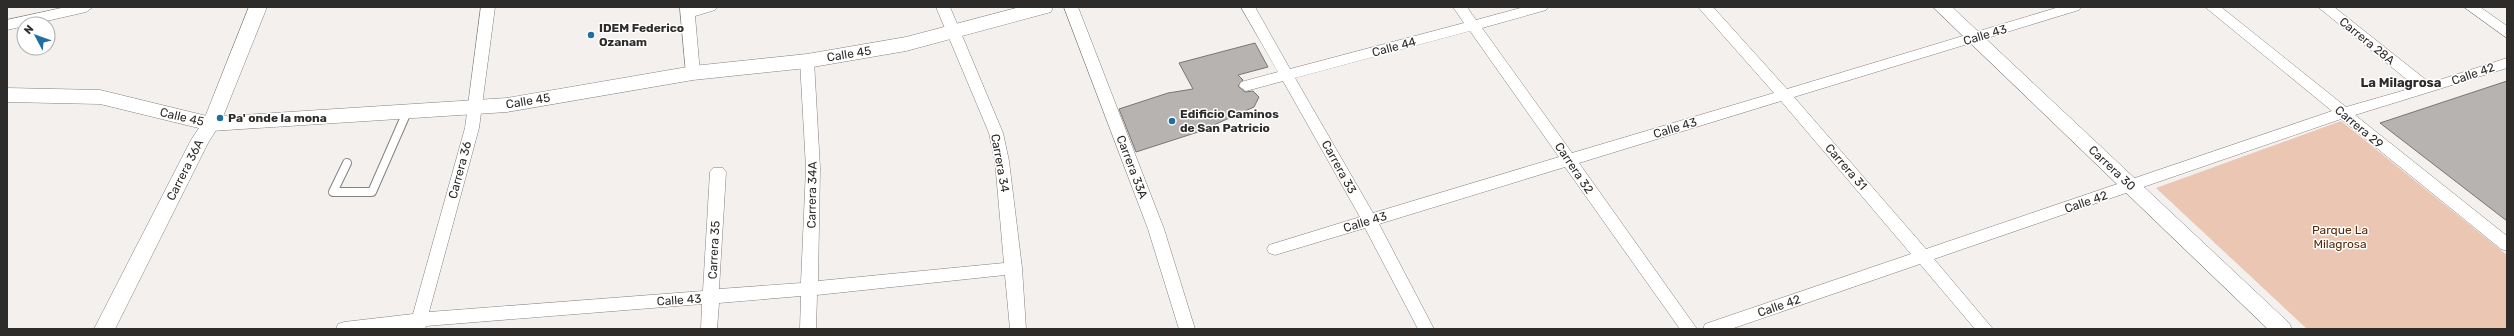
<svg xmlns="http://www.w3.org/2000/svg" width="2514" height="336" font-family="Rubik,sans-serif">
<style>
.green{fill:#ebc7b3}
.building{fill:#b7b3b0;stroke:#797573}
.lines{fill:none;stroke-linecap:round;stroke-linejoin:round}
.service-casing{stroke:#84817f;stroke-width:10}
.minor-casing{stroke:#84817f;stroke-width:1}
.tertiary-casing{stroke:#84817f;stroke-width:1}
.secondary-casing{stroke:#84817f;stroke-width:1}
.service{stroke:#fff;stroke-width:8}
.minor{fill:#fff;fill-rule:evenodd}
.tertiary{fill:#fff;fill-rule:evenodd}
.secondary{fill:#fff;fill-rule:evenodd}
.poi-dot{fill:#206fa0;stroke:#fff;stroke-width:1.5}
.labels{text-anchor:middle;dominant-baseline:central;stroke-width:3;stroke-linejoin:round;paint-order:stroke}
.poi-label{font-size:12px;font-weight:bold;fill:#2e2c2b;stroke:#fff;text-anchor:start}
.street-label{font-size:12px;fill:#2e2c2b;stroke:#fff}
.park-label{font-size:12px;fill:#5a2905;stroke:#fff}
.neighbourhood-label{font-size:13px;font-weight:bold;fill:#2e2c2b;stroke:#fff}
</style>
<rect width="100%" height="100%" fill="#f4f0ee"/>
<!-- green -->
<path class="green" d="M2341,121L2507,255V328L2307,329L2156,188Z"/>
<!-- building -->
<path class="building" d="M1255,43L1268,67L1238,75L1243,80L1238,86L1245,92L1253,91L1259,97L1254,107L1198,132L1136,152L1119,109L1168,93L1193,89L1179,63Z
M2507,81V221L2380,123Z"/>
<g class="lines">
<!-- service casing -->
<g class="service-casing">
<path id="service" d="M347,163L333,192H372L407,112"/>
</g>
<!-- minor casing -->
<g class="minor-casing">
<path id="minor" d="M66,7H93L86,12L7,30V20Z
M481,7H495L479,128L429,312L703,291L710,172L713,168H723L726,172L719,289L801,283L806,168L800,61L807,56L814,61L820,168L818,281L1004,263L995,161L989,133L936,7H950L1003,133L1009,161L1022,268L1026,329H1010L1005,275L817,295L816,329H800L801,296L719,303L717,329H701L702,304L426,326L425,329H336L338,324L344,322L413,314L465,128Z
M680,7H717L715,10L695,16L700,73L693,78L686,73Z
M1064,7H1078L1164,229L1195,329H1179L1148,229Z
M1241,7H1255L1290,69L1464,23L1453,7H1467L1476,20L1524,7H1548L1546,10L1482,28L1572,153L1774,93L1698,7H1713L1787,89L2059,7H2081L2079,10L1794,97L1926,249L2332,111L2205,7H2221L2346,107L2416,87L2318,7H2334L2430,83L2507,58V68L2355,115L2507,236V251L2501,249L2341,119L1934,259L1993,329H1975L1920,264L1731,329H1703L1705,324L1911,254L1781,101L1579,163L1697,329H1680L1565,167L1379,224L1434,329H1418L1365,228L1275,255L1269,253L1267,249L1269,245L1360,217L1283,81L1246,91L1239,86L1241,82L1278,72ZM1470,31L1559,157L1373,213L1295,78Z
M2464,7H2480L2507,26V38Z"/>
</g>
<!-- tertiary casing -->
<g class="tertiary-casing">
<path id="tertiary" d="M249,7H267L220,124L208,143L115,329H94L191,140L203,122Z
M1933,7H1952L2289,323L2292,329H2268Z"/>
</g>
<!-- secondary casing -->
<g class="secondary-casing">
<path id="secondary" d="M1020,7H1053L1051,12L906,51L807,68L693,80L507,112L211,131L100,104L7,102V88L100,90L211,117L507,98L693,66L807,54L906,37Z"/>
</g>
<!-- service -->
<use href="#service" class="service"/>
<!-- minor -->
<use href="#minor" class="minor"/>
<!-- tertiary -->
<use href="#tertiary" class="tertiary"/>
<!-- secondary -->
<use href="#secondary" class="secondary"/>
</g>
<!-- markers -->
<g class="poi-dot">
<circle cx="591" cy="35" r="4"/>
<circle cx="220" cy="118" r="4"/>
<circle cx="1172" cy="121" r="4"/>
</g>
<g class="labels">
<!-- poi labels -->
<g class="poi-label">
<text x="599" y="28">IDEM Federico<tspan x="599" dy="14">Ozanam</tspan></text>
<text x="1180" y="114">Edificio Caminos<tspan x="1180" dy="14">de San Patricio</tspan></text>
<text x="228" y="118">Pa' onde la mona</text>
</g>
<!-- street labels -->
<g class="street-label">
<text transform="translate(1985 35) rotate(-17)">Calle 43</text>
<text transform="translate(2367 41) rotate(39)">Carrera 28A</text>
<text transform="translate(1394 47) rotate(-15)">Calle 44</text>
<text transform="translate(849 54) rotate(-9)">Calle 45</text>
<text transform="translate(2473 74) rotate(-19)">Calle 42</text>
<text transform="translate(528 101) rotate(-9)">Calle 45</text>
<text transform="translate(182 117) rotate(13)">Calle 45</text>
<text transform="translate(2359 127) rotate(40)">Carrera 29</text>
<text transform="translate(1675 128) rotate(-17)">Calle 43</text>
<text transform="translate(1000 163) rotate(80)">Carrera 34</text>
<text transform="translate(1132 167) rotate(69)">Carrera 33A</text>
<text transform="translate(1339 167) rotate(61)">Carrera 33</text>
<text transform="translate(1846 167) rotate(49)">Carrera 31</text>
<text transform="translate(1574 168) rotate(56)">Carrera 32</text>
<text transform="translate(2112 168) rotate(43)">Carrera 30</text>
<text transform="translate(185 170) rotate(-63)">Carrera 36A</text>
<text transform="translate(460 170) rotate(-75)">Carrera 36</text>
<text transform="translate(812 195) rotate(-89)">Carrera 34A</text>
<text transform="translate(2086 202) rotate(-19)">Calle 42</text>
<text transform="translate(1365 222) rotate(-17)">Calle 43</text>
<text transform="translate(714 250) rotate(-87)">Carrera 35</text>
<text transform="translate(679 300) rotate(-4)">Calle 43</text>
<text transform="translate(1779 306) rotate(-19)">Calle 42</text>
</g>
<!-- park labels -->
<g class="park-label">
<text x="2340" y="230">Parque La<tspan x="2340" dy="14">Milagrosa</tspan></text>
</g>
<!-- neighbourhood labels -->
<g class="neighbourhood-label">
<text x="2401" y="82">La Milagrosa</text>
</g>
</g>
<!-- border -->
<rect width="2514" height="336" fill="none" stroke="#2e2c2b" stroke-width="16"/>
<!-- north arrow -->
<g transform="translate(36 36) rotate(311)"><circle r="19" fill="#ffffff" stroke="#ababaa"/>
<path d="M0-3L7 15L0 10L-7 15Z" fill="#206fa0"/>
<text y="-6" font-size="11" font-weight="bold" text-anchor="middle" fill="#2e2c2b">N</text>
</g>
</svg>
